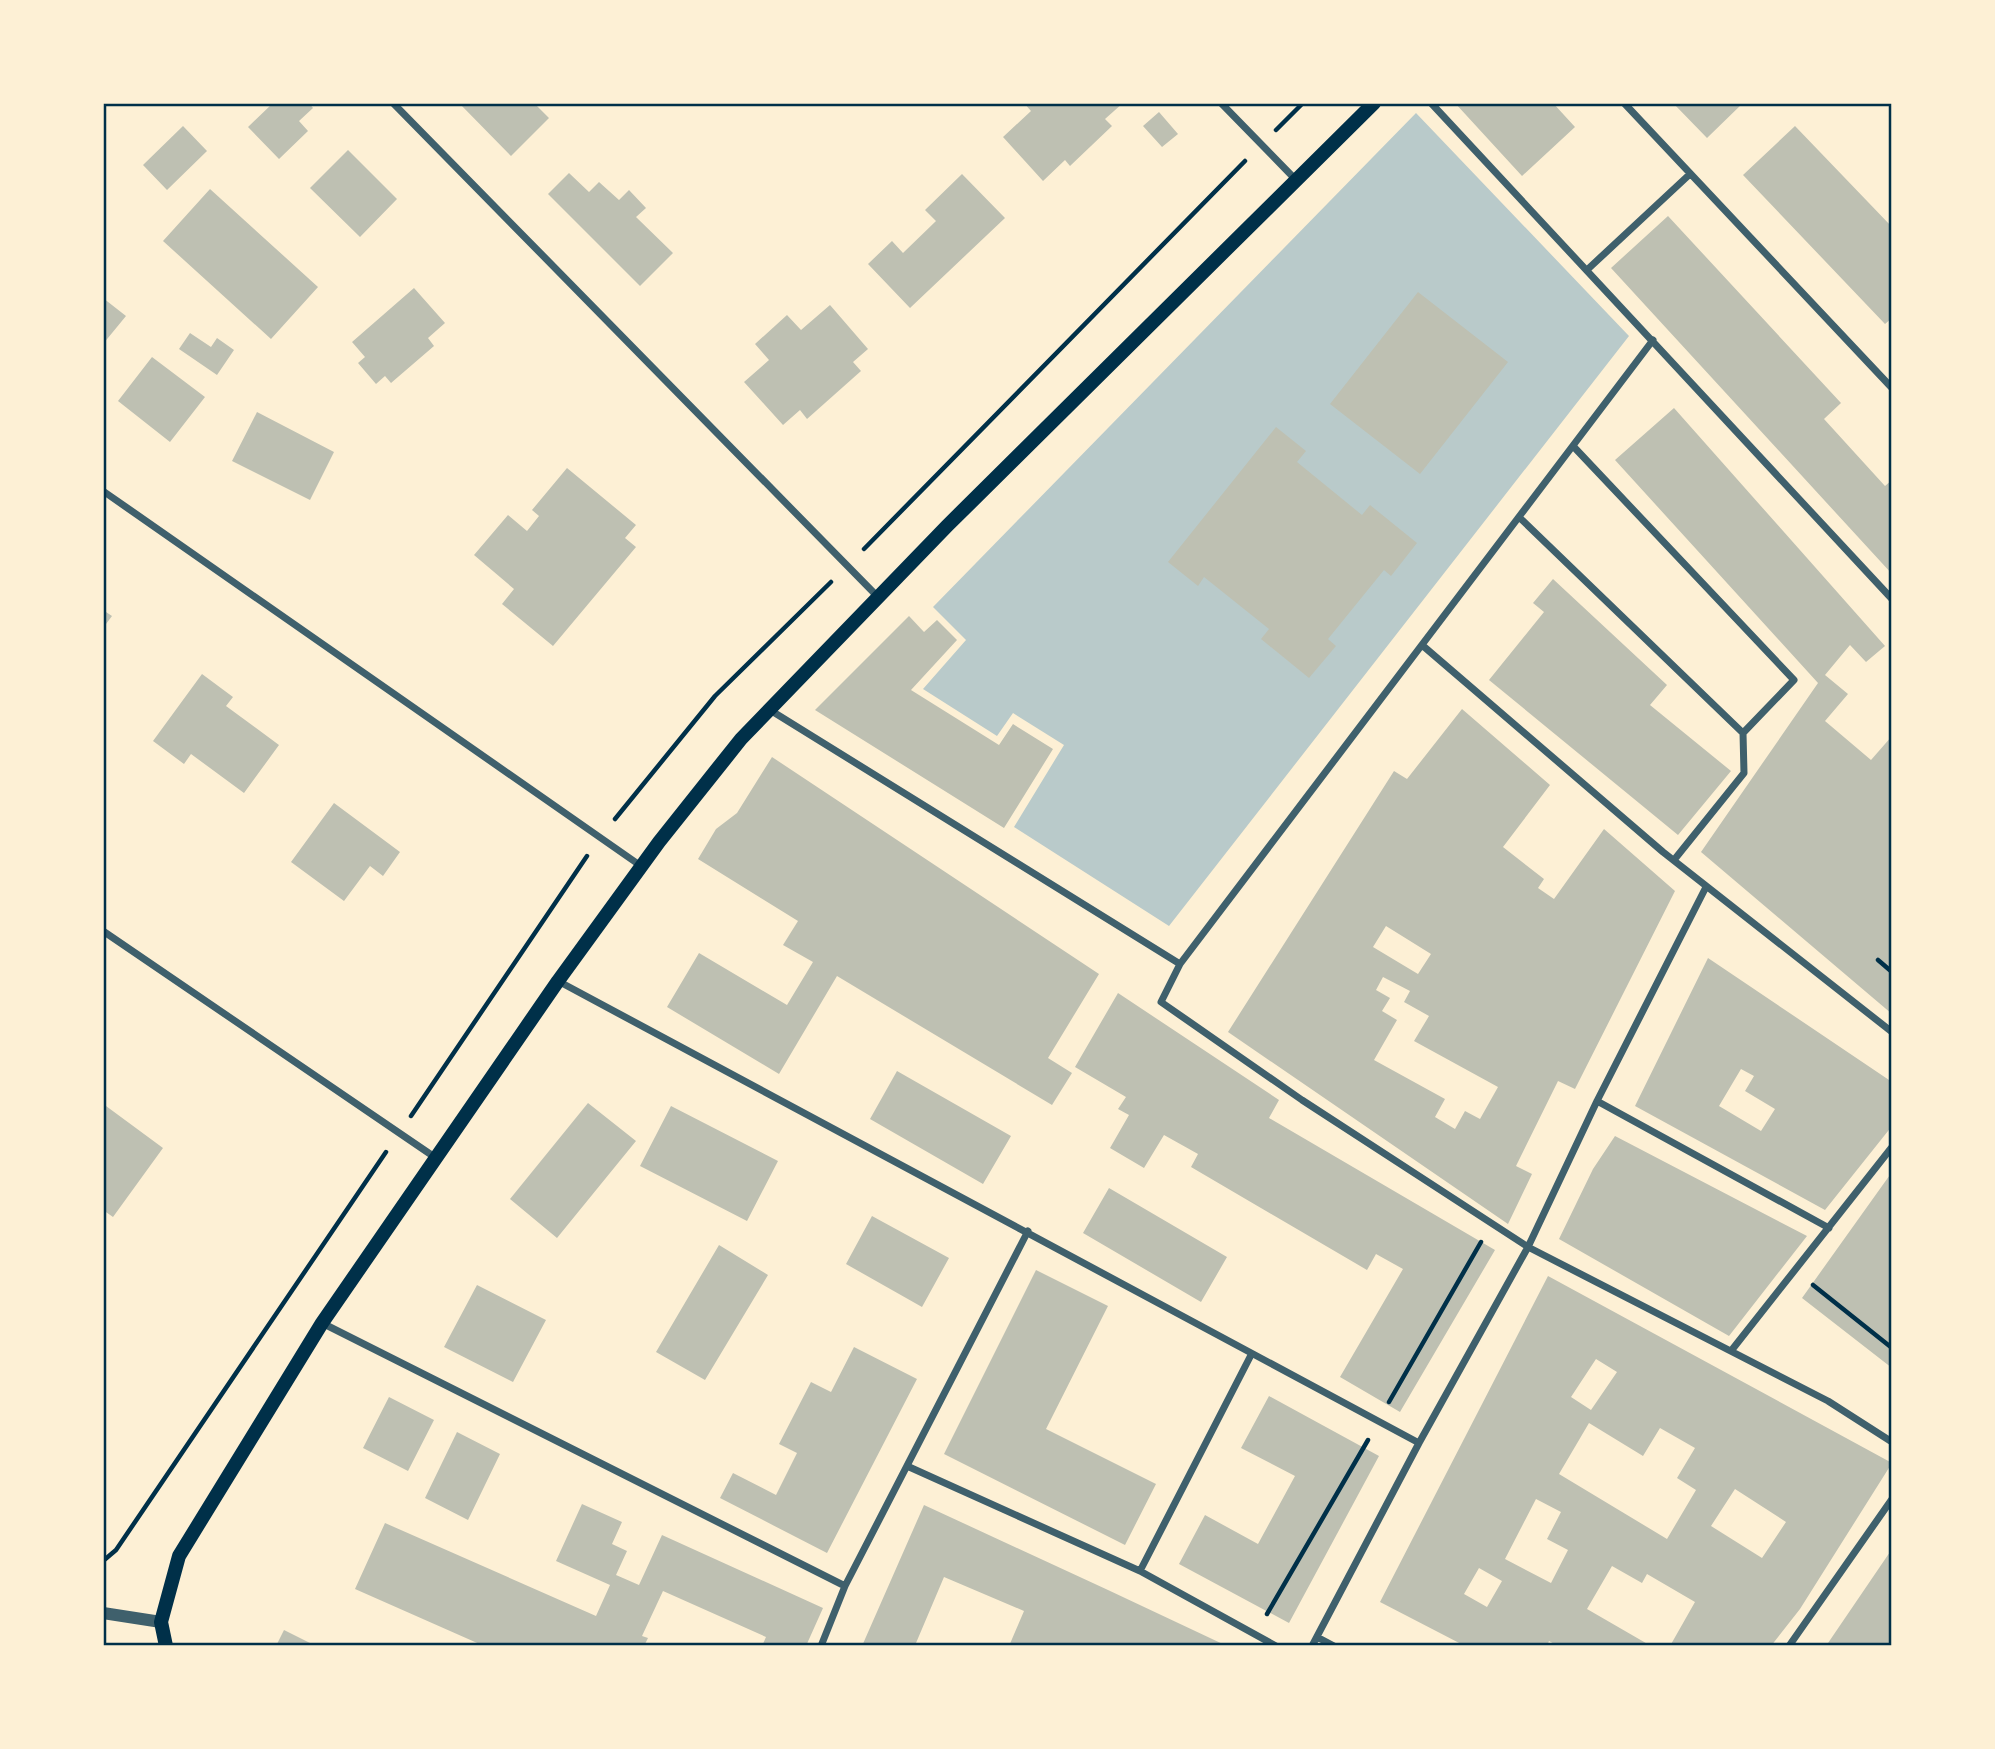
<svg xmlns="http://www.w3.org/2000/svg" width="1995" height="1749" font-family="Quicksand,sans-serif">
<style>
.green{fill:#b9caca}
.building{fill:#bec0b2;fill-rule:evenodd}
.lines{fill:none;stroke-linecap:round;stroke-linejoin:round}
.path{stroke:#003049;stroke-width:4.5}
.minor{stroke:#3f606c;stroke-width:7}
.tertiary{stroke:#3f606c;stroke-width:12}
.secondary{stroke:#003049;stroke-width:14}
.neatline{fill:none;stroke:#003049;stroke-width:2.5}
</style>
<rect width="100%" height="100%" fill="#fdf0d5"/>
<!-- green -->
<path class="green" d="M1416,113L1629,336L1169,926L1014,827L1064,745L1013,713L997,736L923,689L966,640L933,607Z"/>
<!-- building -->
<path class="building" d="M273,103H309L313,108L299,121L308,131L279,159L248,127Z
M459,103H534L549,118L511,156Z
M1024,103H1123L1105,119L1112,126L1070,166L1065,160L1043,181L1003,137L1031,111Z
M1455,103H1553L1575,127L1522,176Z
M1673,103H1743L1707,138Z
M1159,112L1178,134L1162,147L1143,126Z
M183,126L207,151L167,190L143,165Z
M1795,126L1892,227V318L1885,324L1743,175Z
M348,150L397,199L360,237L310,188Z
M569,173L589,192L599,182L619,200L629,190L646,208L636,217L673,253L640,286L548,194Z
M962,174L1005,218L910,308L868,264L892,241L903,253L936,221L925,210Z
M210,189L318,287L271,339L163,241Z
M1668,216L1841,403L1824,419L1885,486L1892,480V574L1611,268Z
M414,288L445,323L428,338L434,346L391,383L385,376L376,384L358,363L365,357L352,342Z
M1418,292L1508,362L1420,474L1330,404Z
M103,298L126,316L103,344Z
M830,305L868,349L853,362L861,371L807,419L800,410L783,425L744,382L769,360L755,344L787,315L801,330Z
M190,333L211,347L217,338L234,350L217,375L179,349Z
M152,357L205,397L170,442L118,401Z
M1674,408L1885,646L1866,662L1850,645L1825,675L1848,694L1825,721L1871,760L1892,736V1014L1701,852L1818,683L1615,460Z
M257,412L334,452L310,500L232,461Z
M1276,427L1306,451L1297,462L1362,515L1370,505L1417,543L1391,576L1384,570L1328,639L1336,646L1309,678L1261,639L1269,629L1204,577L1198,586L1168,562Z
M567,468L636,525L625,538L636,547L553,646L502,604L514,589L474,555L508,515L527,531L539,516L532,510Z
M1553,579L1667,685L1650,705L1731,771L1678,835L1489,680L1544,612L1533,603Z
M103,610L112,616L103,628Z
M909,616L924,632L937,620L957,640L911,690L999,745L1013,724L1053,749L1004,828L815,710Z
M202,674L233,697L226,706L279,745L244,793L191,754L184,764L153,741Z
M1462,709L1550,785L1503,847L1544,879L1538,888L1554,899L1604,829L1675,891L1575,1089L1558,1081L1516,1166L1532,1174L1508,1224L1228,1032L1394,771L1407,779ZM1386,926L1431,954L1418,974L1373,947ZM1383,977L1410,991L1404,1002L1429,1016L1414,1041L1498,1087L1480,1119L1465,1111L1455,1129L1435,1117L1445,1099L1374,1060L1397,1020L1382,1011L1390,998L1376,990Z
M772,757L1099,974L1048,1058L1072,1073L1052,1105L837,976L779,1074L667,1007L699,953L787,1005L813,962L783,945L798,921L698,859L716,829L737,813Z
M334,803L400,852L383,876L370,866L344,901L291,862Z
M1708,958L1892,1082V1126L1825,1210L1635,1106ZM1741,1069L1754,1076L1745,1091L1775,1109L1761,1131L1719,1106Z
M1118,993L1279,1100L1269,1118L1495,1250L1400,1412L1340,1377L1403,1269L1376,1254L1367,1270L1191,1167L1198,1154L1164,1135L1144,1168L1110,1148L1129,1115L1118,1109L1126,1097L1075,1067Z
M897,1071L1011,1136L983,1184L870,1119Z
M588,1103L636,1141L557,1238L510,1199Z
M106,1106L163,1148L113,1217L103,1210Z
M671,1106L778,1161L747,1221L640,1166Z
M1615,1136L1807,1236L1729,1336L1559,1239L1593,1169Z
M1892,1172V1368L1802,1298Z
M1109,1188L1227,1257L1201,1302L1083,1233Z
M872,1216L949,1258L922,1307L846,1264Z
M719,1245L768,1275L705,1380L656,1352Z
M1036,1270L1108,1306L1046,1429L1156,1484L1125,1545L944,1454Z
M1548,1276L1892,1463L1800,1609L1771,1646H1670L1695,1602L1647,1574L1642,1583L1612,1566L1587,1609L1651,1646H1558L1549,1641L1547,1646H1465L1380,1602ZM1596,1359L1617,1372L1591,1410L1571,1397ZM1589,1423L1643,1456L1660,1428L1695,1448L1677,1478L1696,1490L1667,1539L1559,1474ZM1735,1489L1786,1522L1762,1558L1711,1526ZM1536,1499L1561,1512L1547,1539L1568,1550L1551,1583L1505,1559ZM1479,1568L1502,1581L1487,1607L1464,1594Z
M477,1285L546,1320L513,1382L444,1347Z
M854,1347L917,1379L827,1553L720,1498L733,1473L776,1495L797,1453L779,1444L811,1382L831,1392Z
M1269,1396L1379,1456L1289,1623L1179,1564L1205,1515L1258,1544L1295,1476L1241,1448Z
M389,1397L434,1420L408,1471L363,1448Z
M457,1432L500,1454L468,1520L425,1498Z
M582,1504L622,1522L612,1544L627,1551L616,1575L639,1585L662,1535L823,1608L806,1646H762L766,1637L663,1591L642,1636L648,1638L644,1646H484L355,1589L385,1523L596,1616L610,1585L556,1561Z
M924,1505L1108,1590L1227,1646H1009L1024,1611L944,1577L916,1643L923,1646H862Z
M1892,1549V1646H1826Z
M284,1630L316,1646H276Z"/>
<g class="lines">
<!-- path -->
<path class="path" d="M1276,130L1303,103
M864,549L1245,161
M615,819L715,696L831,582
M1878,960L1892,972
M411,1116L587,856
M1813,1285L1892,1348
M1389,1402L1481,1242
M103,1561L116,1550L386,1152
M1267,1614L1368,1440"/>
<!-- minor -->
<path class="minor" d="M393,103L878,597
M1221,103L1297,181
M1431,103L1892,599
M1624,103L1892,388
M1588,269L1690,174
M1653,340L1180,964L1161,1002L1302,1100L1528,1247L1828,1401L1892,1442
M103,491L641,866
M1519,517L1743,733L1794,680L1573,446
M1422,645L1663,852L1892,1032
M770,710L1180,964
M1674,860L1744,773L1743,733
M103,931L436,1158
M558,981L1419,1443
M1597,1101L1829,1228
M322,1323L845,1586
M1731,1351L1892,1147
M907,1466L1140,1571L1276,1646
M1140,1571L1251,1355
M1317,1637L1334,1646
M821,1646L845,1586L1028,1231
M1312,1646L1419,1443L1528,1247L1597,1101L1706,887
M1789,1646L1892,1499"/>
<!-- tertiary -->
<path class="tertiary" d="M103,1613L161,1622"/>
<!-- secondary -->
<path class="secondary" d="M166,1646L161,1622L179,1556L322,1323L558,981L659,842L741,739L947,526L1374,103"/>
</g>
<!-- border -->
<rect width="1995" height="1749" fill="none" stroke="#fdf0d5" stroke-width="210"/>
<rect x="105" y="105" width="1785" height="1539" class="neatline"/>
</svg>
